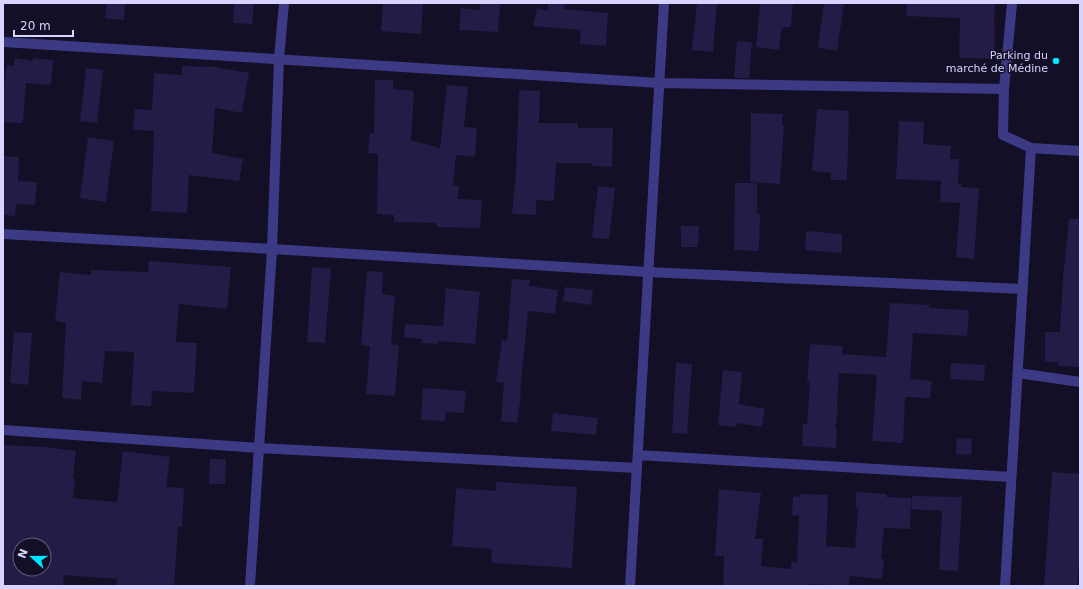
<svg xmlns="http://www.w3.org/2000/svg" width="1083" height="589" font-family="'DejaVu Sans',sans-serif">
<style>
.building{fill:#241b47;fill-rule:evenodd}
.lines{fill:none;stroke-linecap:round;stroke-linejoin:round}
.minor{stroke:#3d3a85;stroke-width:10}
.poi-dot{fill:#00e5ff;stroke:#130f26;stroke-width:1.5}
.labels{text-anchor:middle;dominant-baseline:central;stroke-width:3;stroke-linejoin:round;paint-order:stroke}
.poi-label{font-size:11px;fill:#d9d4ff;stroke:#130f26;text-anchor:end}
</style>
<rect width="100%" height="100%" fill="#130f26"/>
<!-- building -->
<path class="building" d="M107,3H125L124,20L105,18Z
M234,3H254L252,24L233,23Z
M383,3H423L421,34L381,31Z
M480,3H500L498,32L459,30L461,8L480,10Z
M548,3H565L564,9L608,13L606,46L580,44L581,30L533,26L537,8L548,11Z
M697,3H717L713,52L692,50Z
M760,3H793L791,27H782L779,50L756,47Z
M824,3H844L837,51L818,48Z
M907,3H995L994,28L995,29L994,59L959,58L960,18L906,16Z
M737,41L752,42L749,78H734Z
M15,58L33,61V58L53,60L51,85L26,83L23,123L3,122L4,89L7,65L14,66Z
M182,66L209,67V66L249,73L242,113L215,108L212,153L243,159L239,181L189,175L187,213L151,211L154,131L133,130L135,109L152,110L154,73L182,75Z
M86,68L103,70L97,123L80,121Z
M375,80H393V89L414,91L411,140L440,148L447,85L468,87L464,127L477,128L475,157L456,155L453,186H459L458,199L482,200L480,228L437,227V223L394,222V215L377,214L378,154L368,153L370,133H374Z
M519,90L540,91L539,123H578V128H613L612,167L592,166V163H556L554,201L536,200V215L512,214L516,171Z
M817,109L849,111L847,180H831V173L812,171Z
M751,113L783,114L782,125L784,126L780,184L750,182Z
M899,121L924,122L923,144L951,146L950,159H959L958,184H961V187L979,188L974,259L956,257L960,203L940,202L941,181L896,179Z
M88,137L114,141L106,202L80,198Z
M3,156L19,157L18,181L37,182L35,205L18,204L17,205H16L15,216L3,215Z
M735,183H757V214H760L759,251L734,250Z
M598,186L615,188L609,239L592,238Z
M1069,219H1080V367L1058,366V362H1045V332H1060L1063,277Z
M681,226H699L698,247H681Z
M806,231L842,234V253L805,250Z
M149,261L231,267L227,309L179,304L176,342L197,343L194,393L152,391L151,406L131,405L134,352L105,351L102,383L82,381L81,400L62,398L66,323L55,321L60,272L91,275V270L148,272Z
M312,267L331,269L325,343L307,342Z
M367,271L383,272L382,294L395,296L391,344L399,345L395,396L366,394L370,346L361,345Z
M512,279L530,280L529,286L558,290L555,314L528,311L520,394L521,395L517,423L501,421L504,383L496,382L502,340L507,341Z
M565,287L593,290L591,305L563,301Z
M446,288L480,292L475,344L438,341V344L422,343V339L404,337L405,324L443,326Z
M890,303L930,305L929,308L969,310L967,336L913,333L910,379L932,381L930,398L905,397L903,443L872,441L877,375L839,373L837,409H838L835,429H837L836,448L802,446L803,424H807L810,381H807L810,344L843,346L842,354L886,357Z
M14,332L32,333L28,385L10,383Z
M676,363L692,364L687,434L672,433Z
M951,363L985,365L984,381L950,379Z
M723,370L742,372L739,404L765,409L762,427L737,423L736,427L718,425Z
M423,388L466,391L464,413L446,412L445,421L421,420Z
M553,413L598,418L596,435L551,431Z
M957,438L972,439L971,455L956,454Z
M3,445L45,447L76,451L73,478H75L73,498L117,502L123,451L170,457L166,487L184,488L182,527H178L174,586H116L117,579L64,575L63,586H3ZM20,545H44V569H20Z
M210,459H226L225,484H209Z
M1052,472L1080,474V551L1077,586H1044Z
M496,482L577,487L572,568L491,563L492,549L452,546L456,488L496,491Z
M719,489L761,493L755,539H763L761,566L791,569V562L797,563L799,516L792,515L793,496L801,497V494L828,495L826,546L855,548L858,508H856V492L887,494L886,497L911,498L910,529L884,528L881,559H884L882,579L850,576L849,586L808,584V586H723L724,556H715Z
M912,496L962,497L958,571L939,570L942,511L911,509Z"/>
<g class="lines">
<!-- minor -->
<path class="minor" d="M1012,3L1004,89L1003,135L1031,148L1080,151
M3,42L659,83L1004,89
M3,234L272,249L648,272L1023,289
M1018,373L1080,382
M3,430L259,448L637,468
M638,455L1011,477
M250,586L272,249L279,59L284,3
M630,586L664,3
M1005,586L1031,148"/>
</g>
<!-- markers -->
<circle class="poi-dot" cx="1056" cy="61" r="4"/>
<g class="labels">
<!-- poi labels -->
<g class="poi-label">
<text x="1048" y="55">Parking du<tspan x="1048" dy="13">marché de Médine</tspan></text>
</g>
</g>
<!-- border -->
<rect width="1083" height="589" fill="none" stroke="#d9d4ff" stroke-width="8"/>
<!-- north arrow -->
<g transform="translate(32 557) rotate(291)"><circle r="19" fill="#130f26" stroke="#625e7d"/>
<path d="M0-3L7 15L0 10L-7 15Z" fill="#00e5ff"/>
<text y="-6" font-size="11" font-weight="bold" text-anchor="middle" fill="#d9d4ff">N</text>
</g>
<!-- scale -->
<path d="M14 30v6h59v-6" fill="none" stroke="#d9d4ff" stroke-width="2"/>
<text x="20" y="30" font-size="12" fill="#d9d4ff" stroke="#130f26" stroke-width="3" paint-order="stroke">20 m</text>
</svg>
